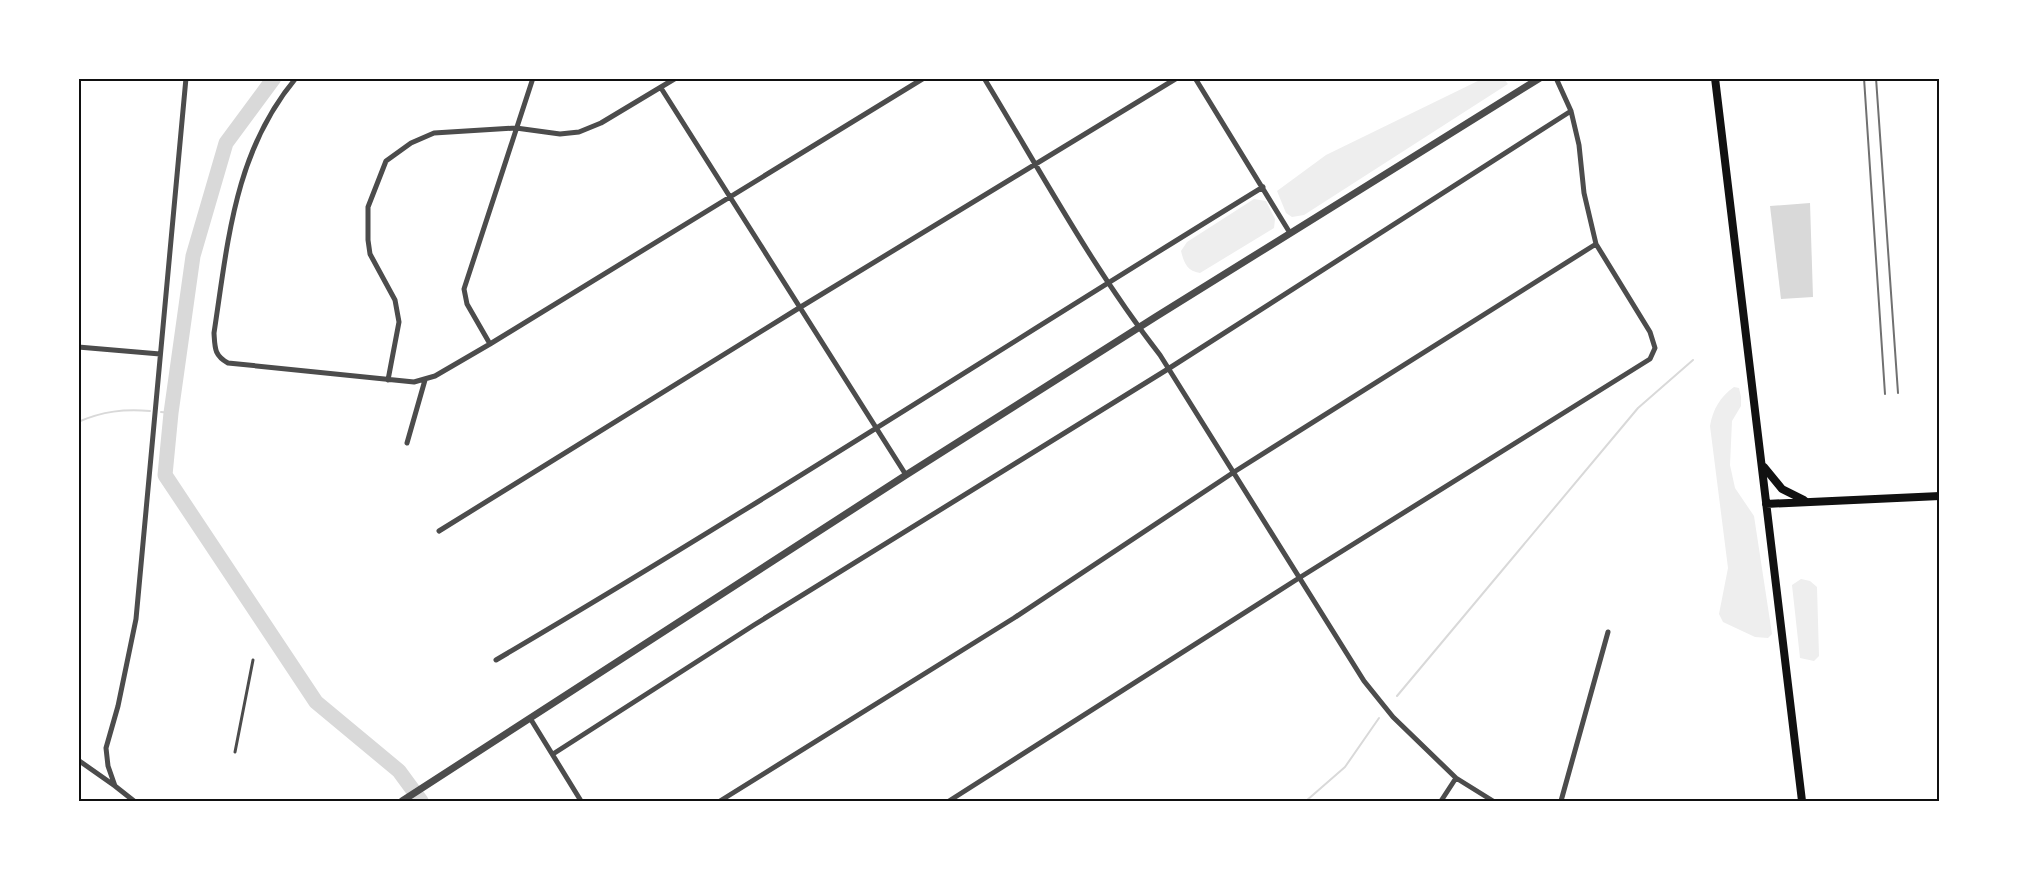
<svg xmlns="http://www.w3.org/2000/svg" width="2018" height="879" font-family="'Noto Serif',serif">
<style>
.green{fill:#eee}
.water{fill:#d9d9d9}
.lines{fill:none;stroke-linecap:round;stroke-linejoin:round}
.stream{stroke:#d9d9d9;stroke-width:2}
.river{stroke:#d9d9d9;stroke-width:15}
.service{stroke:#4c4c4c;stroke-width:3}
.minor{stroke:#4c4c4c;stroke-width:5}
.tertiary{stroke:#4c4c4c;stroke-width:7}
.primary{stroke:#111;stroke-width:8}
.rail{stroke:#707070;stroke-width:2}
.neatline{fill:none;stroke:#111;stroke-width:2}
</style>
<rect width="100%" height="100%" fill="#fff"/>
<!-- green -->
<path class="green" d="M1484,78H1503L1508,84L1304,215L1292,217L1286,213L1277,191L1326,155Z
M1254,199L1266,201L1275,219L1274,228L1200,273C1187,271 1184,263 1181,251L1187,242Z
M1734,387L1739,388L1741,397V406L1732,421L1730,465L1735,488L1754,516L1772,634L1768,638L1755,637L1723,622L1719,614L1728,568L1710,426C1713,409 1720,397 1734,387Z
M1801,579L1810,581L1817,587L1819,656L1814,661L1800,658L1792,585Z"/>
<!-- water -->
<path class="water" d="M1810,203L1813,297L1781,299L1770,206Z"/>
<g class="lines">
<!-- stream -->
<path class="stream" d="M161,412L171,413
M78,422C103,411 124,409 150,411
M1397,696L1638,408L1693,360
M1306,801L1345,767L1379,718"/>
<!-- river -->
<path class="river" d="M274,78L226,143L193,256L171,413L165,475L316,702L399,771L421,801"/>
<!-- service -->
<path class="service" d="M235,752L253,660"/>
<!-- minor -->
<path class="minor" d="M296,78C234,152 228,242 214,333C215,348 214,355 228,363L414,382L435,376L490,344L924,78
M984,78C1041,172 1093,269 1160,355L1364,681L1393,717L1456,778
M1195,78L1290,233
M661,88L906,475
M490,344L467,304L464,289L533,78
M78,347L160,354
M388,380L399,322L395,300L370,254L368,240V207L386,161L411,143L434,133L516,128L560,134L579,132L601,123L676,78
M407,443L425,380
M439,531L799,308L1177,78
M496,660C755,508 1007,344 1263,187
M530,718L581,801
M553,754L754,625L1168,369L1571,111
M78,760L115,786
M134,801L115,786L108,766L106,748L118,706L136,619L186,78
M720,801L1014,618L1234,472L1596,244
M949,801L1299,578L1650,359L1655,348L1650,332L1596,244L1584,193L1579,145L1571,111L1556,78
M1441,801L1456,778L1493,801
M1561,801L1608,632"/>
<!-- tertiary -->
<path class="tertiary" d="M402,801L906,475L1157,316L1540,78"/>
<!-- primary -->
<path class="primary" d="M1715,78L1802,801
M1764,467L1782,489L1804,500
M1766,504L1940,496"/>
<!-- rail -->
<path class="rail" d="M1864,78L1885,394
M1876,78L1898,393"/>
</g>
<!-- border -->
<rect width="2018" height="879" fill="none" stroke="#ffffff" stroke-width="159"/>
<rect x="80" y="80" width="1858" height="720" class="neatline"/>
</svg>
